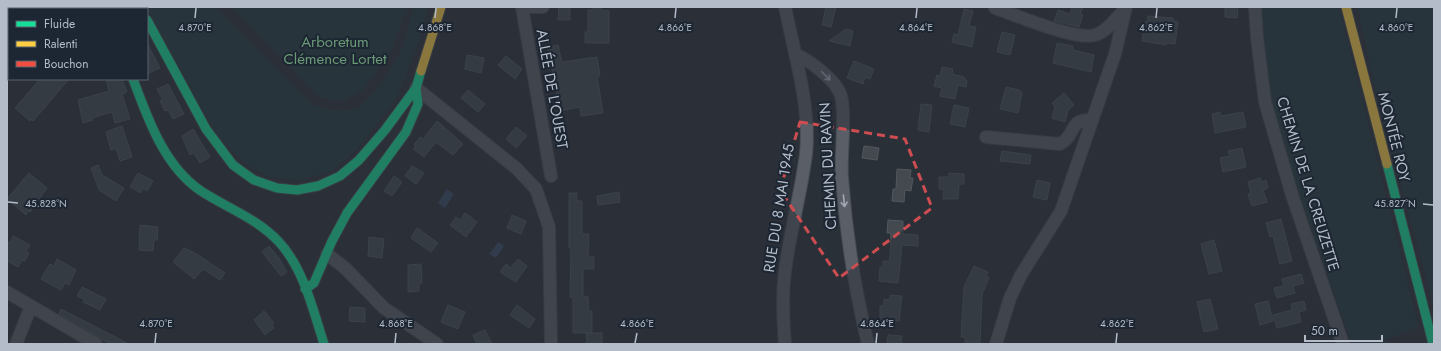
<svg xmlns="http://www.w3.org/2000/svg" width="1441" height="351" font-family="Jost,sans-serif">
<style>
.green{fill:#273a3e}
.water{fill:#384963}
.building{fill:#444950;stroke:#52575f}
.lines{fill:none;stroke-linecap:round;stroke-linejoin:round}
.street-casing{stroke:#484c53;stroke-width:14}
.fast-casing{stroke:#484c53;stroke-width:11}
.slow-casing{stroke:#484c53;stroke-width:11}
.jam-casing{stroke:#484c53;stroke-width:11}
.street{stroke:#5a5e66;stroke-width:12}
.fast{stroke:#16e098;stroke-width:9}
.slow{stroke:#ffcf43;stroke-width:9}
.jam{stroke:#f24e42;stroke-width:9}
.oneway{stroke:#a2a9b5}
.marked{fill:none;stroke:#ce4d50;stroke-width:3;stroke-dasharray:8 5;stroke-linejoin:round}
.ticks{fill:none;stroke:#b4bcc9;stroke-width:1.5}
.labels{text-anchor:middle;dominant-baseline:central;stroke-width:4;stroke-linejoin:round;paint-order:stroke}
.park-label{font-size:15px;fill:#6b9a76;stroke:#1d2633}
.street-label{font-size:15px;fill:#b4bcc9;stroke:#1d2633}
.ticks-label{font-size:10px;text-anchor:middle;fill:#b4bcc9;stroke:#1d2633;stroke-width:4;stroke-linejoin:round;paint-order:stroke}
</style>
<rect width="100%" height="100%" fill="#2a3038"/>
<!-- green -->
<path class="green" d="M146,7H216L314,106L339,111L359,108L378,89L401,51L414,7H428L419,42L396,100L358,148L332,171L299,180L269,177L244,163L216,134Z
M232,7H407L393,47L364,89L343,101H333L318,96Z
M1262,7H1339L1418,327L1384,340L1386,344H1353L1351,342L1282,145L1267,83Z
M1358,7H1434V307L1372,76Z"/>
<!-- water -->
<path class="water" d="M447,189L454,194L445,208L438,203Z
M498,242L504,246L496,258L489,254Z"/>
<!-- building -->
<path class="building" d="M559,7H570V20H558Z
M593,7H601V10L609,11V43H585V32H588V10H593Z
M826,7H836L831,27L822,25Z
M1072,7H1083L1080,14L1083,15L1079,27L1054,21L1058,10L1070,14Z
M1225,7H1238L1237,18L1225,17Z
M964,9L973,11L969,26L976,27L972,47L952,42L954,34L958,35Z
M1148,16L1173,18V21L1178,22L1175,44L1166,43V45L1142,41L1145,22H1147Z
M846,29L853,31L850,46L829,41Z
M1002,32L1015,35L1010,55L997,52Z
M147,43L160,68L147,74Z
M1057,43L1073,46V50L1094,55L1091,72L1053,63Z
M558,45L562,62L597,57L600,76H597L603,113L581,116L580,107L560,111L548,47Z
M467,55L484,58L481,73L465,69Z
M506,56L522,69L515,79L498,65Z
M854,61L874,69L870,79L865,77L863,84L847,78Z
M942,67L953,69L952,74L964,77L967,81L966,87L958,85L955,99L940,96L942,88L934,86L937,75L940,76Z
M40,79H69L33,121L31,119L30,121L15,108Z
M106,79H122L127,92L122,94L130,119L115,123L112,112L92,118L93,120L83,123L78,100L109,91Z
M168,84L184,114L173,119L168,110L165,111L160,101L163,100L157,89Z
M1006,87L1019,90L1022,93L1018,113L1000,109Z
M468,90L485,104L478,112L461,98Z
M1064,93L1074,105L1068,110L1065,122L1052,118L1055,106L1052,103Z
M921,104L932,105L929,132L918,130Z
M954,105L969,108L965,127L950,124Z
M1220,112L1221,116L1243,112L1246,127L1215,133L1212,114Z
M437,121L463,144L453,155L436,142L424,157L413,149L416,146L414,145L420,137L423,139Z
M122,126L132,157L120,161L116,148L111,150L106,132Z
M516,127L527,136L516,148L506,139Z
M193,129L210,157L200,163L194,153L190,155L182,136Z
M864,146L879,148L877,160L862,158Z
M1242,148L1246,167L1223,172L1220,158L1230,156L1228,151Z
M1002,151L1031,155L1030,164L1000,161Z
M98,165L102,175L124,188L116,201L99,190L91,168Z
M412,166L424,173L416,184L405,176Z
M897,169L911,170L910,178H913L911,191L905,190L904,202L892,201L893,189H896Z
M29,173L47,188L30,212L28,211L26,215L7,199Z
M138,173L153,181L147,191L143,188L141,193L130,187Z
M949,173L964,174V184H959L958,199H943L944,190L939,189V177H949Z
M394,176L402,182L392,196L384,191Z
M1260,178L1261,182L1266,180L1268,188L1263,190L1267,202L1252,206L1248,194L1251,193L1248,182Z
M1037,180L1050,183L1047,200L1033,197Z
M619,192L620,202L598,205L597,196Z
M569,193H577V201H582V234H589L588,257H594V269H583V297L588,296L589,311H592V333H573V297H570L571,248H569Z
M465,213L477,222L466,237L450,225L456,217L460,220Z
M512,215L526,221L521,234L507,228Z
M1281,219L1292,261L1280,264L1273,236L1270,237L1266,223Z
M888,220L903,221V234L918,235V246L902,245L898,283L879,281L880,267H883V261H889L890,257L891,233H887Z
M140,225L158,227L157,240H154L153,251L139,250Z
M417,228L438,243L431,252L411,238Z
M13,236L30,245L26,251L29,253L25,261L22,260L18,267L7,261V241L10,243Z
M369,237L384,239L382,258L368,256Z
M1214,240L1222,271L1209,274L1201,244Z
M269,246L279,258L287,272L281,276L262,252Z
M184,248L195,253L225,273L220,280L203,269L194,279L173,262Z
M57,259L76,270L69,285L65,283L61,290L41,279L50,264L54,266Z
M518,259L527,266L516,282L500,272L506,264L511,268Z
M421,264L422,283L419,284V291L408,292V265Z
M974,266L988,272L986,276L989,278L982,294L980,344H965V337H961L964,287Z
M1301,274L1304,283L1293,286L1295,293L1277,298L1274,288L1284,286L1282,279Z
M82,287L106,299L100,310L83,302L84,299L77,296Z
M890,295L902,296L899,321L880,320V306H884V299L890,300Z
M1210,299L1218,329L1204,332L1197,302Z
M1268,301L1273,321L1260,325L1255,304Z
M1304,301L1306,310L1299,312L1301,322L1277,328L1273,315L1292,310L1291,304Z
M448,305L465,312L458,329L441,322Z
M517,305L535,319L529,328L510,315Z
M350,307L365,308V322L349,321Z
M61,309L129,344H110L59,314Z
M264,311L274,323L272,325L274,328L265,335L254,320Z
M485,330L492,344H477L473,335Z
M586,333H602V343L587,344Z
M888,335L902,336L901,344H887Z"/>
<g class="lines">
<!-- street casing -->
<g class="street-casing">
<path id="street" d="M522,7L551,176
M528,7H543
M1255,7L1257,38L1265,102L1292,195L1343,344
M995,8C1016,15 1076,41 1095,35C1107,32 1117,17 1125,9
M795,54C808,59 834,79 840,93C847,111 840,157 842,178C846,234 855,290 868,344
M416,88L516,168L536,189L549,227L551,344
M986,137L1060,144C1078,134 1067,119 1092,120
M327,254L345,268L384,308L437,344
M7,292L96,344
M16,344L31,306
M785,344C783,320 782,295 785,271C790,232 801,193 806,154C811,107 794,53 785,7
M996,344L1010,298L1021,275L1061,211L1115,54L1126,7"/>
</g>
<!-- fast casing -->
<g class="fast-casing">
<path id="fast" d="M147,20L206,129L233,165L254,180L277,188L297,190L318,186L340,176L359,160L385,130L416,88L421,71
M133,79C148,119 164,166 201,191C227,208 258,219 279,242C304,269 313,310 324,344
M1387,164L1433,344
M305,289L314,283L332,241L347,213L406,132L418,104L416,88"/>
</g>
<!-- slow casing -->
<g class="slow-casing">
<path id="slow" d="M140,7L141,9
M1346,7L1387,164
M421,71L441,7"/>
</g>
<!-- jam casing -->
<g class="jam-casing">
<path id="jam" d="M110,7L111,9"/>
</g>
<!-- street -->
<use href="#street" class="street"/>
<!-- fast -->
<use href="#fast" class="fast"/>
<!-- slow -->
<use href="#slow" class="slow"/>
<!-- jam -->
<use href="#jam" class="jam"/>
</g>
<!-- one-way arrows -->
<defs><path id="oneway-shaft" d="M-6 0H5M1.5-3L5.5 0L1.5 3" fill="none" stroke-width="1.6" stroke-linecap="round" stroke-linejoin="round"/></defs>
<g class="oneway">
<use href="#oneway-shaft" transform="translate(826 76) rotate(45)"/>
<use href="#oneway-shaft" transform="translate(844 201) rotate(84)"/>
</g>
<!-- marked area -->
<path d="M0 0H1441V351H0ZM800,122L905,139L932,208L839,278L780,190Z" fill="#2a3038" fill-opacity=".55" fill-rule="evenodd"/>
<path class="marked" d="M800,122L905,139L932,208L839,278L780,190Z"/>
<!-- ticks -->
<path class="ticks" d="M195,18L196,8M435,18L436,8M675,18L676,8M916,18L917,8M1156,18L1157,8M1396,18L1397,8M8,202L18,203M1423,204L1433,205M155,343L156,333M395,343L396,333M635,343L637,333M876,343L877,333M1116,343L1117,333"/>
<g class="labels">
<!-- park labels -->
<g class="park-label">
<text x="335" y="42">Arboretum<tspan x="335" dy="17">Clémence Lortet</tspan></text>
</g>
<!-- street labels -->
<g class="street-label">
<text transform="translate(552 89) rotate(80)">ALLÉE DE L'OUEST</text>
<text transform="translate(1394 137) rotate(76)">MONTÉE ROY</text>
<text transform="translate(828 166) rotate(-93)">CHEMIN DU RAVIN</text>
<text transform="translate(1308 184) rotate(73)">CHEMIN DE LA CREUZETTE</text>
<text transform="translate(779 208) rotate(-81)">RUE DU 8 MAI 1945</text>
</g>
</g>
<g class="ticks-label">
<text x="195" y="31">4.870°E</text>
<text x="435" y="31">4.868°E</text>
<text x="675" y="31">4.866°E</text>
<text x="916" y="31">4.864°E</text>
<text x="1156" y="31">4.862°E</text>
<text x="1396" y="31">4.860°E</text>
<text x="46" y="207">45.828°N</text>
<text x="1395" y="207">45.827°N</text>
<text x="156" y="327">4.870°E</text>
<text x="396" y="327">4.868°E</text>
<text x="637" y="327">4.866°E</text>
<text x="877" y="327">4.864°E</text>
<text x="1117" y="327">4.862°E</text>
</g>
<!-- border -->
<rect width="1441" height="351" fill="none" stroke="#b4bcc9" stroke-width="16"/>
<!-- legend -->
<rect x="8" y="8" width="140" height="72" fill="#1d2633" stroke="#59626f"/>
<rect x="16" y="21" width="20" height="6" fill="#16e098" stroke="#59626f"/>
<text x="44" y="28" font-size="12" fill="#b4bcc9">Fluide</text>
<rect x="16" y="41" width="20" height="6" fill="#ffcf43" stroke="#59626f"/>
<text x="44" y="48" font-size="12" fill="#b4bcc9">Ralenti</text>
<rect x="16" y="61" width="20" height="6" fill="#f24e42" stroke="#59626f"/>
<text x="44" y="68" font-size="12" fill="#b4bcc9">Bouchon</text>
<!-- scale -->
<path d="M1305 335v6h77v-6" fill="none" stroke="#b4bcc9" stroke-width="2"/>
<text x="1311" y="335" font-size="12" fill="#b4bcc9" stroke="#1d2633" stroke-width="3" paint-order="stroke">50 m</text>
</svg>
